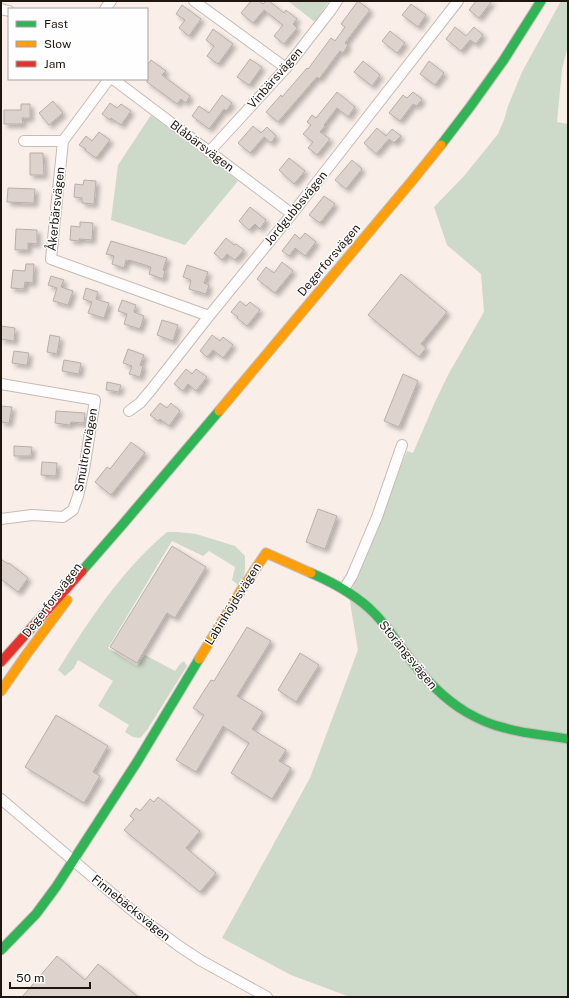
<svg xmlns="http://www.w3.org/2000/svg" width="569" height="998" font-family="'Public Sans',sans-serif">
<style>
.green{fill:#cdd9c9}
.building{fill:#ddd2cc;stroke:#b9afa9;filter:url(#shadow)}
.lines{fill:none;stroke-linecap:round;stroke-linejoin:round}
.street-casing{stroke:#c6bbb5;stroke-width:12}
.fast-casing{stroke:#c6bbb5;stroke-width:11}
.slow-casing{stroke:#c6bbb5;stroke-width:11}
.jam-casing{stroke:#c6bbb5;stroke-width:11}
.street{stroke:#fefcfc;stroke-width:10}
.fast{stroke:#30b455;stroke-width:9}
.slow{stroke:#ff9f0a;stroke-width:9}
.jam{stroke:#e5322d;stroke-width:9}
.labels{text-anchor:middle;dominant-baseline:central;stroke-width:3;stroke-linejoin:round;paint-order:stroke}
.street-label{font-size:12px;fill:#201610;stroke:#fefefe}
</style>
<defs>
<filter id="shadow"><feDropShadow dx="3.5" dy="3.5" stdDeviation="2" flood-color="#0004"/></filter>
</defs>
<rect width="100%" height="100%" fill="#f9eee8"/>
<!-- green -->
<path class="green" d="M288,1H329L315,22Z
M561,1H568V46L562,69L557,122L568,124V997H350L291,975L222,938L310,778L358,650L349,596L407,451L413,453L435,402L448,375L484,312L481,274L447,245L434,207L464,176L498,134L504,120L508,106L522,72Z
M151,115L238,181L185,245L111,220L118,165Z
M167,532H178L196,534L235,546L245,556C245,571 247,573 238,585L232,580L235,567L209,551L203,556L172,541L108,648L137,666L145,655L175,671L180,664L184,661L187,666L147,730L140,738L133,737L125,732L129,725L98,706L113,681L78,660L74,668L65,676L58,670C89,620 122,570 167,532Z"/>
<!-- building -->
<path class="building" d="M251,1H259L263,4L266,1H269L284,13L286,10L297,19L293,24L297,28L284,44L274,36L283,25L264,10L253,23L241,13Z
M358,1L370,10L345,43L348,45L343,53L340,51L319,79L317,77L278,122L266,112L281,95L282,97L307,68L308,69L331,38L335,41L345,27L341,24Z
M476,1H492L479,18L469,10Z
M411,4L426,15L418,27L402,15Z
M182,5L201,19L189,36L179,28L185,20L176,14Z
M455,27L466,36L474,27L483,35L476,44L470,40L461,51L446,39Z
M213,29L233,44L218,64L207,56L214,46L206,40Z
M390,31L405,43L397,53L382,41Z
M250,59L262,67L249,85L237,77Z
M151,60L166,71L162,75L190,96L186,103L181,99L177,104L147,82V66Z
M363,61L380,75L372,86L354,72Z
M429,61L444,73L435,85L420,74Z
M337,92L355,107L348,117L337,108L324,125L325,126L320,132L330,139L317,155L308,148L313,142L303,134L311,125L307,122L312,115L316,118Z
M413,92L422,99L417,106L413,104L400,121L389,113L403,95L407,98Z
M222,95L232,103L226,111L224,109L209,129L192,116L199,106L209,113Z
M53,101L63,113L49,125L39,113Z
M110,103L117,108L121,104L131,111L121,125L111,118L110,120L102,114Z
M21,104H30V118H22L23,124H4V110H21Z
M253,126L261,133L267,127L276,136L271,143L264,137L250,153L238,143Z
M377,128L386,136L392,129L401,136L394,143L389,139L376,154L364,143Z
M99,132L110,140L96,158L85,150L86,149L79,145L86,136L92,141Z
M30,153H43L44,175H30Z
M289,158L305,171L294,184L279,170Z
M352,160L362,169L346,189L335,180Z
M84,180L96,181L94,204L82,203V198L74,197L75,184L83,185Z
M8,188L35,189L34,203L7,202Z
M324,196L335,204L320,223L309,215Z
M250,207L266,220L260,229L255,224L249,230L239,221Z
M80,222L93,223L92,240L79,239V241L70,240L71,226L80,227Z
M16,229L37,230V244L28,243V250H15Z
M305,233L316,242L305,256L295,248L289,256L282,251L295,234L300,239Z
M226,238L234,245L236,244L244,250L235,260L227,254L222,260L214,253Z
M111,241L167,258L163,270L165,271L163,279L149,274L151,267L129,260L128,261L126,260L124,268L112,264L114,256L106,254Z
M282,262L293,271L275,293L257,279L266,267L274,273Z
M26,264H34L33,283L25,282L24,289L11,288L13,270L25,271Z
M187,265L208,272L204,283L209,285L206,294L189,289L191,280L183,277Z
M401,274L447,312L421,344L426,348L419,357L368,315Z
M51,276L64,280L61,287L73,291L68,305L53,301L57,288L48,285Z
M86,288L98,292L96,299L109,303L104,318L88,313L92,302L83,299Z
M122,300L136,305L134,312L144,316L140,329L124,324L127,314L118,311Z
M240,301L246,306L250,302L260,310L247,326L237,318L238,317L231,312Z
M162,320L178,325L173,341L157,335Z
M1,326L15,328L14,341L1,339Z
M50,335L60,337L57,354L47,352Z
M212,335L220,341L223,337L233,345L223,358L213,350L207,357L200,351Z
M128,349L144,355L140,365L143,366L140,377L129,374L132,366L123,363Z
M14,351L29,353L27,365L12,363Z
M64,360L81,363L79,374L62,371Z
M186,369L192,374L196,369L207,377L196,391L188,384L183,391L174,384Z
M403,374L418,381L399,427L384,421Z
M107,382L121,385L119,392L106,390Z
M160,403L167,408L171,403L180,411L169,426L160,419L158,421L150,415Z
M1,406L12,407L9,423L1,422Z
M56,411L85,413L84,423L71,422L70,425L55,423Z
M131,442L145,453L111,495L95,482L107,467L110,469Z
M14,446L32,447L31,456H14Z
M42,462L57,463L56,476L41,475Z
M318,509L337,516L325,549L306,542Z
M172,546L206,567L175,618L167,613L137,663L110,647Z
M1,559L8,564L9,563L28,578L18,592L1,579Z
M247,627L271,641L237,696L263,712L252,729L286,750L279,761L291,768L272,799L231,773L249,743L223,726L196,772L176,760L204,715L193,708L211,680L214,681Z
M300,653L319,665L296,702L278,690Z
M56,715L108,746L93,772L100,776L84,803L25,767Z
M158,797L200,831L186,848L216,873L200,892L124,830L134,819L130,816L136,808L140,811L150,799L154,802Z
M57,956L85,980L98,964L138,997H22Z"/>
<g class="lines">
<!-- street casing -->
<g class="street-casing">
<path id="street" d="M194,1L286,68
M1,9L9,11
M105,9L111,1
M109,79L63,141L51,259L209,316
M113,79L292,214
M24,141H63
M209,152L286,68L331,10L337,1
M1,384L95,400L84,470L78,496L73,510L63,517L32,515L1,519
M129,411L140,403L151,390L209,316L292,214L458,1
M344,589L352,576L377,517L402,445
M1,799L141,918L179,946L200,960L267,997"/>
</g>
<!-- fast casing -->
<g class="fast-casing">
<path id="fast" d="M441,145L470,107L503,61L541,1
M82,571L123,524L219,411
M311,573C334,583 357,595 375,614C387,626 396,641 407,655C423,677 441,697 466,712C478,719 491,725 505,728C525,734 547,735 568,739
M1,950L36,914L56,887L137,762L199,659"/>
</g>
<!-- slow casing -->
<g class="slow-casing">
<path id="slow" d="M219,411L411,182L441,145
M199,659L240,592L266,553L311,573
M1,691L26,655L67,600"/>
</g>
<!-- jam casing -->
<g class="jam-casing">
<path id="jam" d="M1,662L82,571"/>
</g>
<!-- street -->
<use href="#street" class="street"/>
<!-- fast -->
<use href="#fast" class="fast"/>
<!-- slow -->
<use href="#slow" class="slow"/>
<!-- jam -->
<use href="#jam" class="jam"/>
</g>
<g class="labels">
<!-- street labels -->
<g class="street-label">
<text transform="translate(275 78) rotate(-49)">Vinbärsvägen</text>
<text transform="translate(202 146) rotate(37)">Blåbärsvägen</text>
<text transform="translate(296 208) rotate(-51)">Jordgubbsvägen</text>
<text transform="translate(56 209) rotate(-84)">Åkerbärsvägen</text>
<text transform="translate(329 260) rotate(-50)">Degerforsvägen</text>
<text transform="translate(86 450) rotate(-80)">Smultronvägen</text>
<text transform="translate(52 600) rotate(-53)">Degerforsvägen</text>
<text transform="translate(233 604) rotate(-58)">Labinhöjdsvägen</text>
<text transform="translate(408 655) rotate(51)">Storängsvägen</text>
<text transform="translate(131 908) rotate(39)">Finnebäcksvägen</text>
</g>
</g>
<!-- border -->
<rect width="569" height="998" fill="none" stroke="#201610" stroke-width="4"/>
<!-- legend -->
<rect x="8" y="8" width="140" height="72" fill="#fefefe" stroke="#a5a19f"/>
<rect x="16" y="21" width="20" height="6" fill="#30b455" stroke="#a5a19f"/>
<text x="44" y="28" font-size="12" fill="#201610">Fast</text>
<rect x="16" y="41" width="20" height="6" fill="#ff9f0a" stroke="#a5a19f"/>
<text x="44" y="48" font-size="12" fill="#201610">Slow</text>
<rect x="16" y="61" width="20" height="6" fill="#e5322d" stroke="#a5a19f"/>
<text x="44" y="68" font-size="12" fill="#201610">Jam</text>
<!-- scale -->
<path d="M10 982v6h80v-6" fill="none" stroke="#201610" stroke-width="2"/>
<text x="16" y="982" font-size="12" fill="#201610" stroke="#fefefe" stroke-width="3" paint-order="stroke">50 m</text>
</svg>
